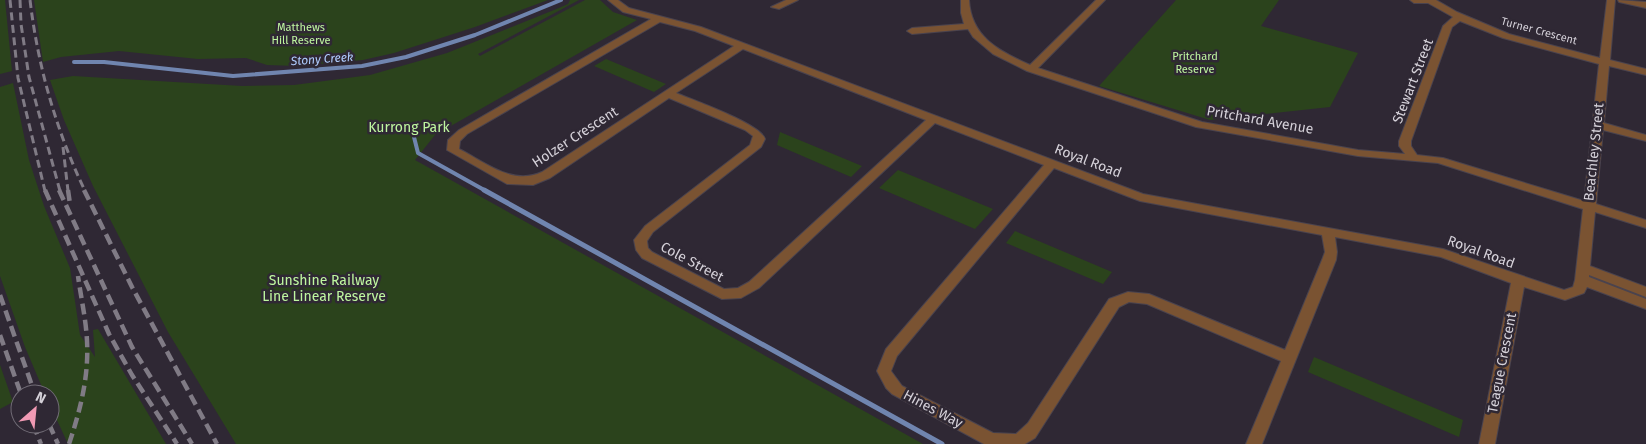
<svg xmlns="http://www.w3.org/2000/svg" width="1646" height="444" font-family="'Fira Sans',sans-serif">
<style>
.green{fill:#2b431c}
.lines{fill:none;stroke-linecap:round;stroke-linejoin:round}
.stream-far1{stroke:#7085af;stroke-width:4}
.stream{stroke:#7085af;stroke-width:5}
.minor-casing{stroke:#4a434e;stroke-width:2}
.minor{fill:#7a5332;fill-rule:evenodd}
.rail-far1{stroke:#807b85;stroke-width:3;stroke-dasharray:8 4.5;stroke-linecap:butt}
.rail{stroke:#807b85;stroke-width:4.5;stroke-dasharray:11 5.5;stroke-linecap:butt}
.labels{text-anchor:middle;dominant-baseline:central;stroke-width:5;stroke-linejoin:round;paint-order:stroke}
.far-park-label{font-size:11px;fill:#bff7a0;stroke:#2f2834}
.far-street-label{font-size:11px;fill:#d5d1d9;stroke:#2f2834}
.far-water-label{font-size:12px;font-style:italic;fill:#b0cdff;stroke:#2f2834}
.street-label{font-size:14px;fill:#d5d1d9;stroke:#2f2834}
.park-label{font-size:14px;fill:#bff7a0;stroke:#2f2834}
</style>
<rect width="100%" height="100%" fill="#2f2834"/>
<!-- green -->
<path class="green" d="M0,0H5L12,71L0,74Z
M34,0H548L475,27L394,53L363,60L297,66L267,65L246,58L198,59L119,51L61,57L43,62Z
M570,0H579L478,54L480,56L585,0H600L613,12L637,20L435,135L415,160L923,444H236L168,332L93,186L64,120L50,80L73,76L242,86L294,85L370,75L447,53L554,10L568,4Z
M1176,0H1279L1261,26L1358,53L1330,107L1210,120L1099,86Z
M606,59L666,84L654,92L594,66Z
M13,83L29,160L44,206L70,268L80,335L95,357L93,330L98,329L166,444H68L50,405V394H45L25,347L0,276V87Z
M780,132L862,166L851,177L777,145Z
M898,170L993,209L975,229L879,188Z
M1015,231L1112,272L1103,284L1006,243Z
M1314,357L1463,420L1459,437L1308,372Z
M0,365L13,402L0,409Z"/>
<g class="lines">
<!-- stream-far1 -->
<path class="stream-far1" d="M74,62H104L233,76L362,66L406,57L475,35L561,0
M418,123L414,137L418,153L486,191"/>
<!-- stream -->
<path class="stream" d="M484,190L942,444"/>
<!-- minor casing -->
<g class="minor-casing">
<path id="minor" d="M608,0H618L629,8L701,27L1143,194L1443,249L1564,290L1573,287L1575,280L1583,209L1438,163L1358,156L1196,127L1027,71L993,54L973,37L968,29L912,34L907,31L912,28L964,24L961,13V0H969C971,37 999,51 1030,65L1096,0H1105L1038,68L1202,122L1358,150L1405,154L1399,146V141L1443,26L1453,17L1428,3H1414L1410,0H1436L1457,12L1509,34L1600,58L1607,0H1615L1610,60L1646,69V75L1609,66L1604,123L1646,135V141L1603,130L1596,204L1646,220V228L1595,212L1590,266L1646,287V297L1589,275V277L1646,299V309L1587,287L1584,293L1565,300L1524,287L1495,444H1479L1511,283L1441,257L1335,237L1337,252L1336,260L1262,444H1246L1281,361L1147,304L1129,302L1119,307L1035,438L1025,444H984L892,394L886,388L877,371L886,349L1044,165L935,123L759,288L741,298L722,299L642,258L636,250L634,240L645,226L750,145L753,136L745,130L669,98L550,178L533,185L507,184L447,150L448,140L459,130L651,19L623,12ZM1460,21L1503,38L1599,64L1584,201L1443,158L1417,155L1411,146V141L1452,27ZM660,22L695,31L734,46L542,172C512,186 485,162 459,149L460,141L467,134ZM743,49L926,120L749,282L738,288L724,289L652,252L648,248L647,241L653,232L761,147L765,139C761,124 693,100 676,93ZM1054,168L1140,201L1322,235L1325,252L1322,260L1285,350L1149,294L1128,292L1109,299L1028,423L1016,434L993,433L902,386L891,371L897,356Z
M786,0H798L779,9L771,7Z
M1618,0L1646,2V8L1619,2Z"/>
</g>
<!-- minor -->
<use href="#minor" class="minor"/>
<!-- rail-far1 -->
<path class="rail-far1" d="M10,0L18,78L45,191
M20,0L21,24L29,77L60,191
M30,0C38,67 56,130 85,191
M63,147L68,191"/>
<!-- rail -->
<path class="rail" d="M45,190L109,334L132,375L177,444
M59,190L132,347L192,444
M68,190L70,204
M84,190L132,287L217,444
M0,295L35,394
M0,335L21,394
M33,424L41,444
M49,424L58,444
M69,444C80,411 89,377 87,341C86,319 81,298 78,276"/>
</g>
<g class="labels">
<!-- far-park labels -->
<g class="far-park-label">
<text x="301" y="27">Matthews<tspan x="301" dy="13">Hill Reserve</tspan></text>
<text x="1195" y="56">Pritchard<tspan x="1195" dy="13">Reserve</tspan></text>
</g>
<!-- far-street labels -->
<g class="far-street-label">
<text transform="translate(1539 31) rotate(15)">Turner Crescent</text>
</g>
<!-- far-water labels -->
<g class="far-water-label">
<text transform="translate(322 59) rotate(-4)">Stony Creek</text>
</g>
<!-- street labels -->
<g class="street-label">
<text transform="translate(1413 81) rotate(-69)">Stewart Street</text>
<text transform="translate(1260 120) rotate(10)">Pritchard Avenue</text>
<text transform="translate(575 137) rotate(-33)">Holzer Crescent</text>
<text transform="translate(1594 152) rotate(-84)">Beachley Street</text>
<text transform="translate(1088 161) rotate(21)">Royal Road</text>
<text transform="translate(1481 252) rotate(20)">Royal Road</text>
<text transform="translate(692 262) rotate(28)">Cole Street</text>
<text transform="translate(1502 363) rotate(-79)">Teague Crescent</text>
<text transform="translate(933 409) rotate(28)">Hines Way</text>
</g>
<!-- park labels -->
<g class="park-label">
<text x="409" y="127">Kurrong Park</text>
<text x="324" y="280">Sunshine Railway<tspan x="324" dy="16">Line Linear Reserve</tspan></text>
</g>
</g>
<!-- north arrow -->
<g transform="translate(35 409) rotate(27)"><circle r="24" fill="#2f2834" stroke="#716c76"/>
<path d="M0-4L9 19L0 12L-9 19Z" fill="#f19ab4"/>
<text y="-8" font-size="14" font-weight="bold" text-anchor="middle" fill="#d5d1d9">N</text>
</g>
</svg>
